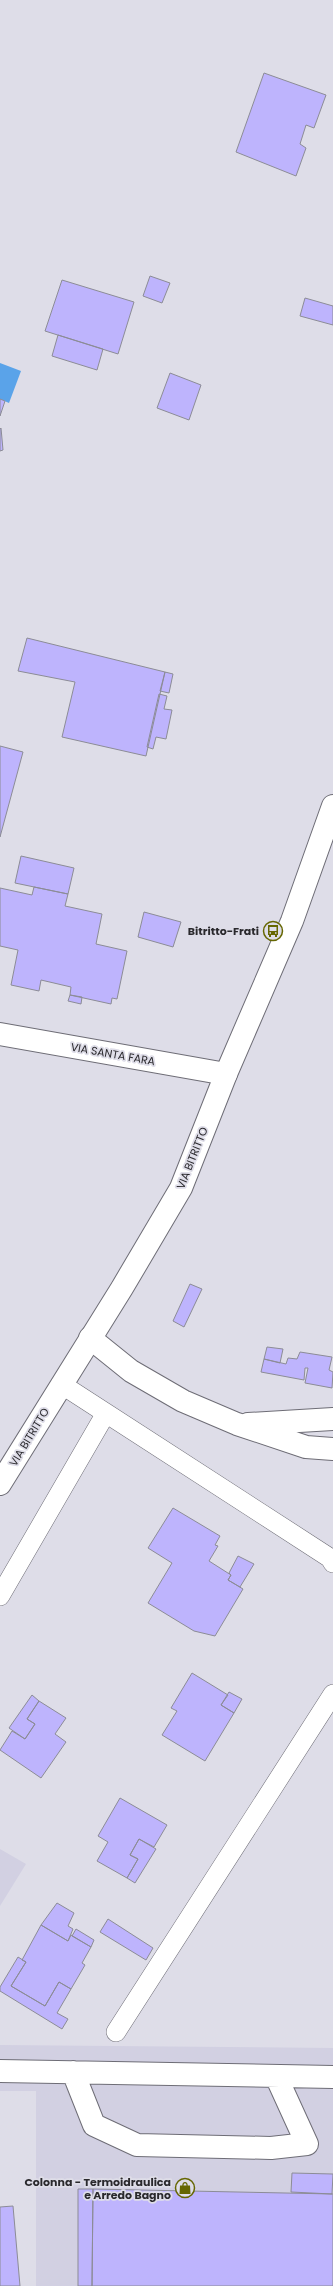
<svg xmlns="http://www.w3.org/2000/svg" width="333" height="2286" font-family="Poppins,sans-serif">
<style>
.built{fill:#d2d0e2}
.water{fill:#5aa3e9}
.building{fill:#beb4fd;stroke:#8c8c96}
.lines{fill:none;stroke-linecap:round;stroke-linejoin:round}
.lane-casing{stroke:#6e6d76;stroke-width:20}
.street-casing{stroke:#6e6d76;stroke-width:24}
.primary-casing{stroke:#6e6d76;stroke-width:24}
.lane{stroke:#fff;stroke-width:19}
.street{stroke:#fff;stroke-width:22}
.primary{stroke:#fff;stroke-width:22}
.labels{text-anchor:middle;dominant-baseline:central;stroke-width:3.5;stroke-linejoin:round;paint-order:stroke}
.poi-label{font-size:11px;font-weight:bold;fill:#2a292d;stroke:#dedde8;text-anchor:end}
.street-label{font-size:11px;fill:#2a292d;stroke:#dedde8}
</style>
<rect width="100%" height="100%" fill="#dedde8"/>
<!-- built -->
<path class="built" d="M0,1849L26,1864L0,1906Z
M0,2045L333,2048V2286H36V2091H0Z"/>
<!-- water -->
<path class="water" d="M0,363L21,371L9,403L0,399Z"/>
<!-- building -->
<path class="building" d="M264,73L326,95L314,128L306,125L300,144L306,148L296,176L236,152Z
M150,276L170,283L162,303L143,296Z
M62,280L134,302L118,354L45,331Z
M305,298L333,306V325L300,316Z
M58,335L103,349L97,370L52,356Z
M170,373L201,385L189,420L157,408Z
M0,399L5,401L0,416Z
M1,428L3,450L0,451V429Z
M27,638L165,672L146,756L62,737L75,682L18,671Z
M165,672L173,674L169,693L160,691Z
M159,694L167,696L164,709L172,710L166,739L156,737L153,749L147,747Z
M0,746L23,752L0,837Z
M21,856L74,868L68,894L15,883Z
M34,887L68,894L65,906L102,914L96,944L127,951L117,999L112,998L111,1004L70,995L71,987L41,980L39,991L11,985L18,950L0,946V888L32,895Z
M144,912L181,922L173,947L138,937Z
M70,995L82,997L81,1004L68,1001Z
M190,1284L202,1289L184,1327L173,1321Z
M267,1347L283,1349L280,1363L264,1359Z
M300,1352L332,1357L329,1370L333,1372L332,1388L305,1383L308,1368H305L304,1380L261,1372L264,1359L286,1364L288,1358L297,1359Z
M173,1508L220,1536L215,1545L218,1546L209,1561L231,1575L228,1580L243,1589L215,1636L194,1631L148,1603L172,1563L148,1548Z
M238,1556L254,1564L240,1587L228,1580L231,1575L229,1573Z
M192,1673L228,1695L221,1705L234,1713L205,1761L162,1735L177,1711L171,1708Z
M229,1692L242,1699L234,1713L221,1705Z
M32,1695L39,1701L27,1719L35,1724L25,1739L9,1728Z
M39,1701L66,1718L55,1734L66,1742L41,1778L0,1750L12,1731L25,1739L35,1724L27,1719Z
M120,1798L167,1825L154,1847L139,1839L130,1855L138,1859L127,1878L97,1861L108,1842L98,1836Z
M139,1839L156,1849L135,1883L127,1878L138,1859L130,1855Z
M57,1903L74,1913L68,1926L73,1929L68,1941L41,1925Z
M108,1919L153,1948L146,1960L100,1932Z
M41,1925L68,1941L71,1935L91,1947L82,1963L85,1965L71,1989L59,1982L45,2006L11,1986L26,1962L22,1960Z
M76,1929L94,1940L91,1947L72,1936Z
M18,1957L26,1962L11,1986L45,2006L59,1982L71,1989L57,2013L68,2019L62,2029L0,1991V1987Z
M292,2173L333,2174L332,2194L291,2192Z
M78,2189H93L92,2286H78Z
M93,2189L333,2194V2286H92Z
M13,2206L20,2286H0V2207Z"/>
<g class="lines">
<!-- lane casing -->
<g class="lane-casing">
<path id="lane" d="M61,1384L330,1558L333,1563
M0,1596L106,1413
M116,2032L333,1694"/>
</g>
<!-- street casing -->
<g class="street-casing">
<path id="street" d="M0,1034L226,1074
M90,1338L131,1371L183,1401L237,1424L306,1447L333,1449
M248,1424L333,1419
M0,2071L333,2077
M73,2072L94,2125L137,2145L271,2148L307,2144L276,2076"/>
</g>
<!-- primary casing -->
<g class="primary-casing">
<path id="primary" d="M0,1484L122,1288L181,1188L226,1074L292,921L333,806"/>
</g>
<!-- lane -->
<use href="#lane" class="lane"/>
<!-- street -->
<use href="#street" class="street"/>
<!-- primary -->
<use href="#primary" class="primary"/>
</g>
<!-- icons -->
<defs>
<g id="bus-ring" transform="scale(1)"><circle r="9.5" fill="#dedde8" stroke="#666702" stroke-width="1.5"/><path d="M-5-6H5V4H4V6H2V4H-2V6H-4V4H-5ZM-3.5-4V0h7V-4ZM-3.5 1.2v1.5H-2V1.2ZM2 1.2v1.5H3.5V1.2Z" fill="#666702"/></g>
<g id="shop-ring" transform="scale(1)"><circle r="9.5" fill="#dedde8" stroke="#666702" stroke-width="1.5"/><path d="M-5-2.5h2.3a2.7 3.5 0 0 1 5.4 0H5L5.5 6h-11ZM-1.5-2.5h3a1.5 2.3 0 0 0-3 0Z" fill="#666702"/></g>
</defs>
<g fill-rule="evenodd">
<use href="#bus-ring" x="273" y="931"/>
<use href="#shop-ring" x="185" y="2188"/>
</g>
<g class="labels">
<!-- poi labels -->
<g class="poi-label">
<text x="259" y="931">Bitritto-Frati</text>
<text x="171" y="2182">Colonna - Termoidraulica<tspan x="171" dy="13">e Arredo Bagno</tspan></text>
</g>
<!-- street labels -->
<g class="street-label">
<text transform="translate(113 1054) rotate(10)">VIA SANTA FARA</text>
<text transform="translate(192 1158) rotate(-68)">VIA BITRITTO</text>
<text transform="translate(29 1437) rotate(-59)">VIA BITRITTO</text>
</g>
</g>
</svg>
